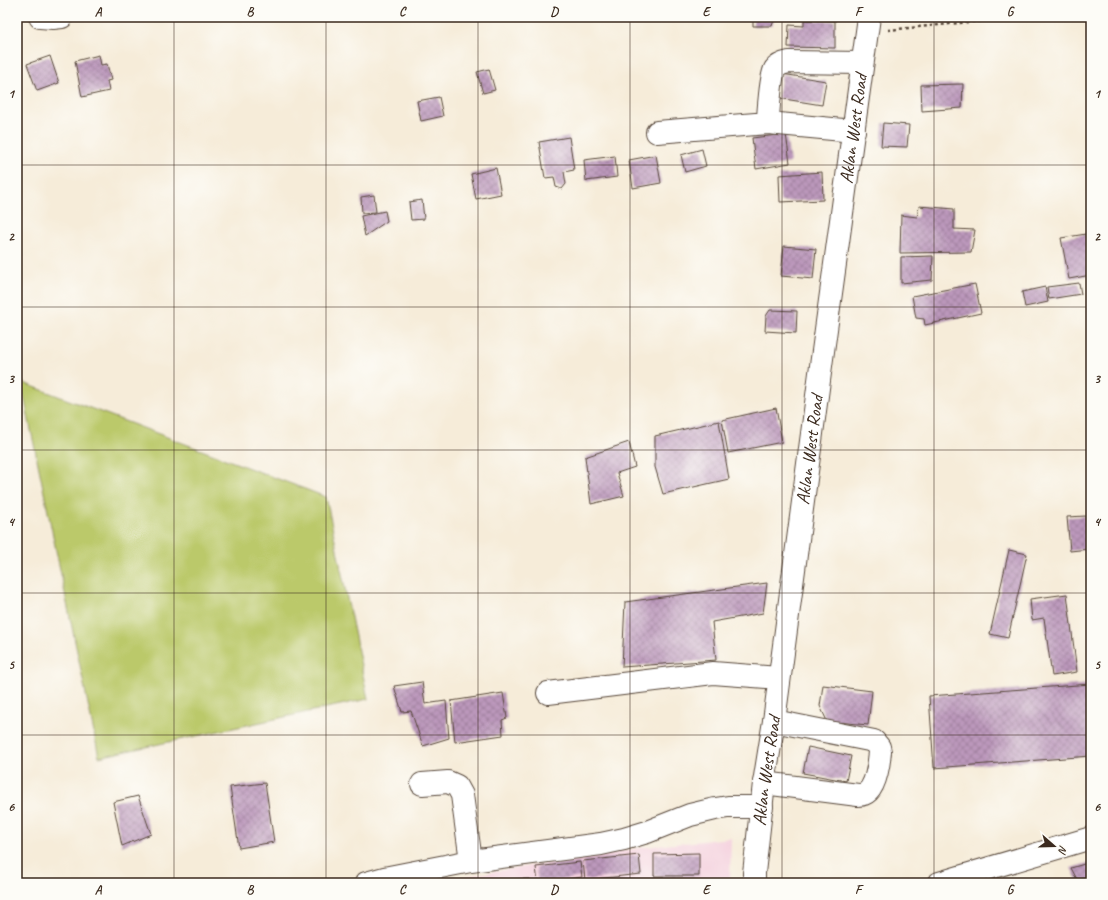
<svg xmlns="http://www.w3.org/2000/svg" width="1108" height="900" font-family="Caveat,sans-serif">
<style>
.built{fill:#f4cfdd}
.grass{fill:#bbc96b;stroke:#7b7a44}
.building{fill:url(#building-cross-hatch)}
.lines{fill:none;stroke-linecap:round;stroke-linejoin:round}
.minor-casing{stroke:#57473a;stroke-width:24}
.major-casing{stroke:#57473a;stroke-width:24}
.path{stroke:#57473a;stroke-width:2.5;stroke-dasharray:3 3;stroke-linecap:butt}
.minor{stroke:#fff;stroke-width:22}
.major{stroke:#fff;stroke-width:22}
.grid{fill:none;stroke:#3b2a1e;stroke-width:1;stroke-opacity:0.55}
.labels{text-anchor:middle;dominant-baseline:central;stroke-width:4;stroke-linejoin:round;paint-order:stroke}
.street-label{font-size:19px;fill:#3b2a1e;stroke:#fdfcf7}
.neatline{fill:none;stroke:#3b2a1e;stroke-width:1.5}
.grid-label{font-size:13px;text-anchor:middle;font-weight:bold;fill:#3b2a1e}
</style>
<defs>
<pattern id="building-cross-hatch" width="8" height="8" patternUnits="userSpaceOnUse"><rect width="8" height="8" fill="#bc98bc"/><path d="M0 0l8 8M0 8l8-8" fill="none" stroke="#9a7c98"/></pattern>
</defs>
<rect width="100%" height="100%" fill="#fdfcf7"/>
<filter id="ink" filterUnits="userSpaceOnUse"><feTurbulence type="fractalNoise" baseFrequency=".025" numOctaves="2"/><feDisplacementMap in="SourceGraphic" scale="8" xChannelSelector="R" yChannelSelector="G"/><feConvolveMatrix kernelMatrix="1 2 1 2 8 2 1 2 1" color-interpolation-filters="sRGB"/></filter>
<filter id="wash" filterUnits="userSpaceOnUse"><feTurbulence type="fractalNoise" baseFrequency=".012" numOctaves="4" result="noise"/><feDisplacementMap in="SourceGraphic" scale="16" xChannelSelector="R" yChannelSelector="G"/><feGaussianBlur stdDeviation="0.9" result="paint"/><feColorMatrix in="noise" values="0 0 0 0 0 0 0 0 0 0 0 0 0 0 0 0 0 1.4 0 .05"/><feComposite in="paint" operator="in"/></filter>
<g filter="url(#wash)">
<rect width="100%" height="100%" fill="#f6ecd9"/>
<!-- built -->
<path class="built" d="M731,838L730,883H424L646,847Z"/>
<!-- grass -->
<path class="grass" d="M21,382L326,497L368,699L99,757Z"/>
<g id="blocks">
<!-- building -->
<path class="building" d="M753,17H775L772,26H753Z
M804,20L835,21V48L788,47L789,25L804,26Z
M99,55L101,65L107,64L111,80L107,81L109,91L82,97L75,61Z
M50,56L59,83L37,91L27,64Z
M489,69L495,90L483,93L477,72Z
M782,74L826,81L822,105L778,98Z
M963,84L962,108L922,111L921,85Z
M439,97L443,116L421,121L417,101Z
M883,123L909,125L907,147L881,146Z
M786,134L790,163L756,169L752,138Z
M569,137L574,170L564,172L566,184L562,189L556,187L554,177L545,178L539,142Z
M702,149L706,166L685,172L681,155Z
M656,155L661,183L633,188L629,160Z
M615,156L617,177L586,181L584,160Z
M496,168L501,194L476,199L471,174Z
M822,172L823,200L780,202L779,175Z
M374,195L376,212L362,213L361,197Z
M422,200L424,219L411,220L409,202Z
M919,206L954,209V229L975,230L971,252L900,253L901,215L917,217Z
M385,211L387,221L365,236L361,216Z
M1086,234L1091,263V275L1069,279L1061,238Z
M784,246L816,249L813,279L781,276Z
M933,256L932,280L901,283V257Z
M1079,283L1081,294L1049,299L1047,287Z
M975,284L981,313L925,325L924,319L916,318L912,296Z
M1045,287L1048,302L1025,307L1022,292Z
M770,310L797,311L796,333L765,331L766,316Z
M776,408L782,442L728,453L722,420Z
M719,421L729,479L663,494L655,467V436Z
M629,442L635,467L617,473L624,496L591,504L585,457Z
M1086,516L1089,549L1070,551L1067,517Z
M1009,550L1027,554L1008,638L990,634Z
M767,583L763,613L712,622L716,660L622,667L625,602Z
M1067,594L1077,672L1052,676L1044,618L1032,620L1030,599Z
M422,682L425,704L446,701L449,738L423,746L411,711L402,712L394,686Z
M1091,684V756L934,768L929,696Z
M823,685L872,691L868,725L827,721L820,706Z
M503,693L507,718L502,720L503,735L455,742L451,701Z
M808,747L851,756L846,781L803,773Z
M265,783L274,842L239,848L230,787Z
M138,796L151,834L122,846L113,802Z
M699,853V876H654V854Z
M639,855L641,874L585,880L583,861Z
M580,862L582,877L538,883L536,867Z
M1091,862V883H1079L1071,868Z
M530,879V883H498V880Z
M662,880V883H597V882Z"/>
</g>
</g>
<g filter="url(#ink)">
<use href="#blocks" fill-opacity="0" stroke="#57473a" stroke-width="1"/>
<g class="lines">
<!-- minor casing -->
<g class="minor-casing">
<path id="minor" d="M40,17L53,18L62,17
M854,131L768,123C768,113 771,75 775,69C778,65 784,63 789,62L862,63
M657,132L768,123
M548,693L713,673L779,678
M764,783L858,795C860,795 862,795 864,794C876,790 879,763 880,752L879,747L874,741L774,721
M422,784L448,782L457,786L462,795L471,861
M366,883L384,878L471,861L601,844L624,839L647,832L690,815L715,809L728,807H762
M939,883L1091,838"/>
</g>
<!-- major casing -->
<g class="major-casing">
<g id="major">
<path id="s1" d="M754,883V873L764,783L774,721L820,373L869,17"/>
</g>
</g>
<!-- path -->
<path class="path" d="M888,30L1021,17"/>
<!-- minor -->
<use href="#minor" class="minor"/>
<!-- major -->
<use href="#major" class="major"/>
</g>
</g>
<!-- grid -->
<path class="grid" d="M174,17V883M326,17V883M478,17V883M630,17V883M782,17V883M934,17V883M17,165H1091M17,307H1091M17,450H1091M17,593H1091M17,735H1091"/>
<g class="labels">
<!-- street labels -->
<g class="street-label">
<text stroke="none"><textPath href="#s1" startOffset="761">Aklan West Road</textPath></text>
<text stroke="none"><textPath href="#s1" startOffset="437">Aklan West Road</textPath></text>
<text stroke="none"><textPath href="#s1" startOffset="113">Aklan West Road</textPath></text>
</g>
</g>
<!-- margin -->
<rect width="1108" height="900" fill="none" stroke="#fdfcf7" stroke-width="44"/>
<!-- north arrow -->
<g transform="translate(1054 846) rotate(110)" stroke="#fdfcf7" stroke-width="3" paint-order="stroke">
<path d="M0-3L7 15L0 10L-7 15Z" fill="#3b2a1e"/>
<text y="-6" font-size="11" font-weight="bold" text-anchor="middle" fill="#3b2a1e">N</text>
</g>
<rect x="22" y="22" width="1064" height="856" class="neatline"/>
<g class="grid-label">
<text x="98" y="16">A</text>
<text x="250" y="16">B</text>
<text x="402" y="16">C</text>
<text x="554" y="16">D</text>
<text x="706" y="16">E</text>
<text x="858" y="16">F</text>
<text x="1010" y="16">G</text>
<text x="11" y="98">1</text>
<text x="1097" y="98">1</text>
<text x="11" y="241">2</text>
<text x="1097" y="241">2</text>
<text x="11" y="383">3</text>
<text x="1097" y="383">3</text>
<text x="11" y="526">4</text>
<text x="1097" y="526">4</text>
<text x="11" y="669">5</text>
<text x="1097" y="669">5</text>
<text x="11" y="811">6</text>
<text x="1097" y="811">6</text>
<text x="98" y="894">A</text>
<text x="250" y="894">B</text>
<text x="402" y="894">C</text>
<text x="554" y="894">D</text>
<text x="706" y="894">E</text>
<text x="858" y="894">F</text>
<text x="1010" y="894">G</text>
</g>
</svg>
